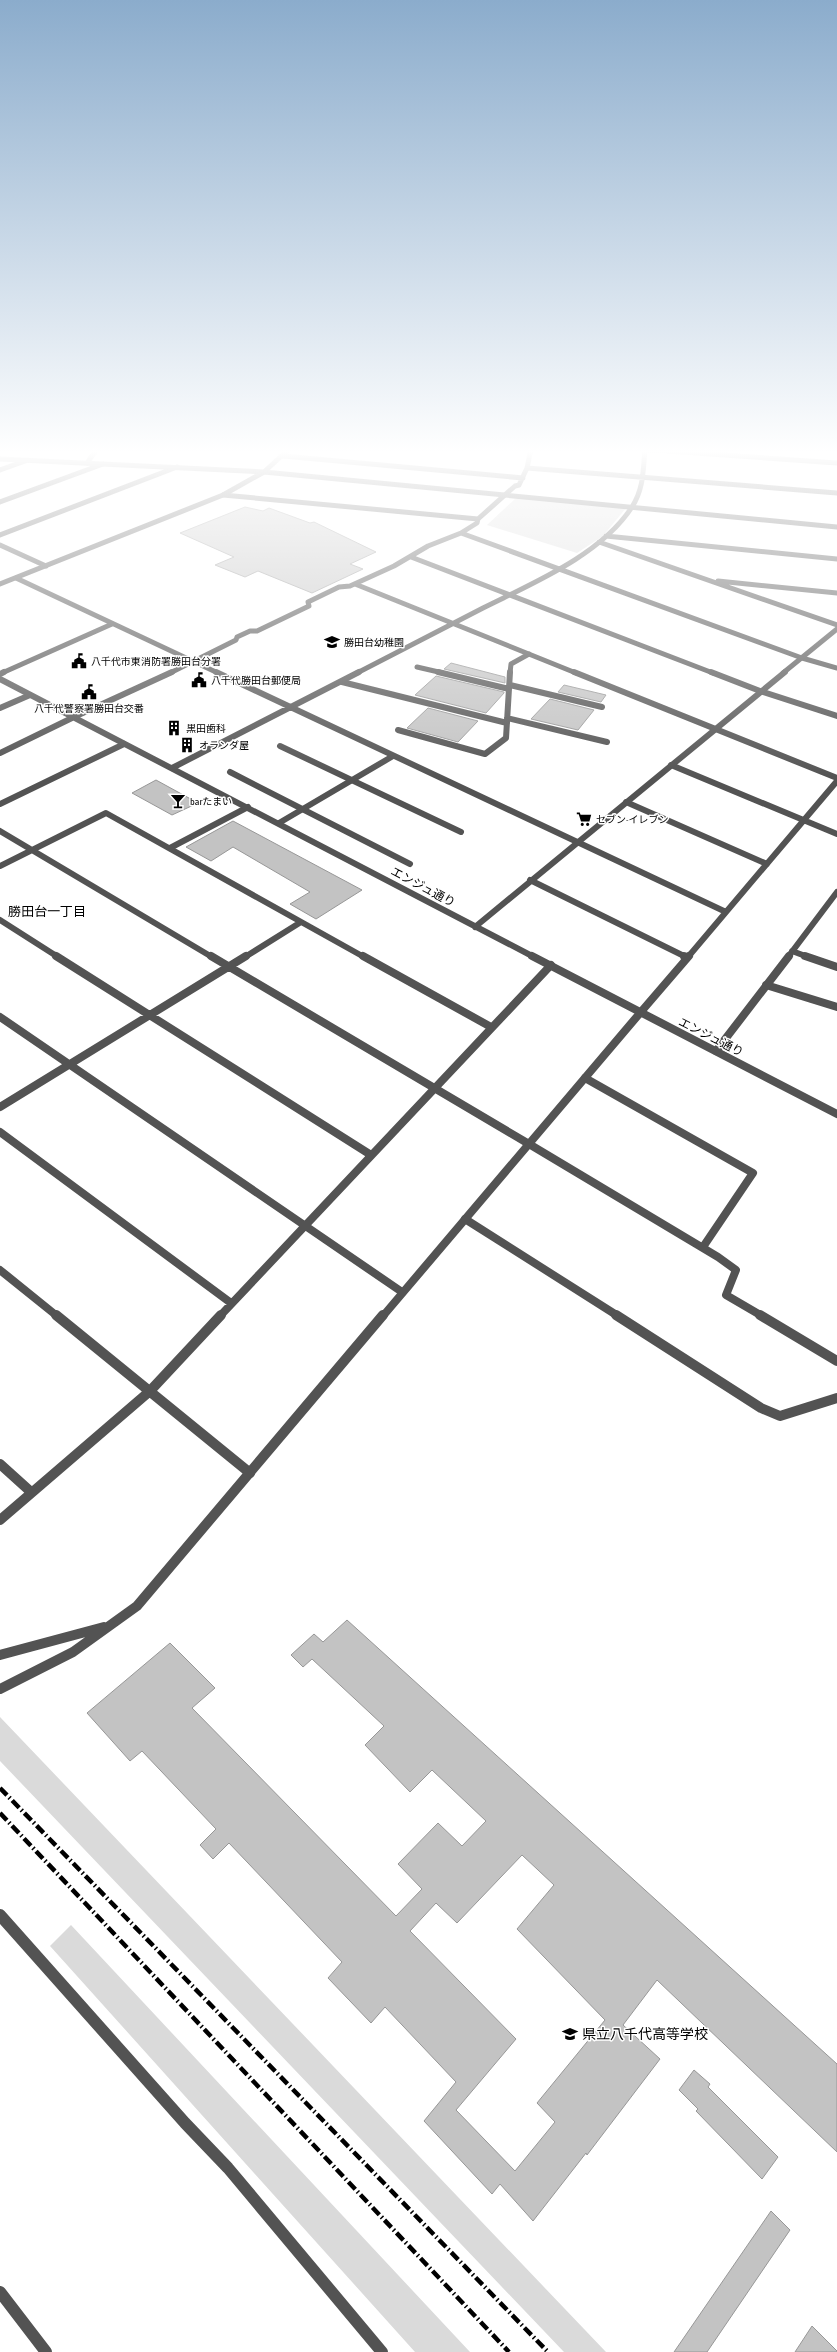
<svg xmlns="http://www.w3.org/2000/svg" width="837" height="2352" font-family="'Asap Condensed','Noto Sans JP',sans-serif">
<style>
.green{fill:#dadada}
.building{fill:#c3c3c3;stroke:#979797;fill-rule:evenodd}
.lines{fill:none;stroke-linecap:round;stroke-linejoin:round}
.service-far3{stroke:#535353;stroke-width:5}
.service-far2{stroke:#535353;stroke-width:6}
.service-far1{stroke:#535353;stroke-width:8}
.service{stroke:#535353;stroke-width:10}
.minor-far4{stroke:#535353;stroke-width:5}
.minor-far3{stroke:#535353;stroke-width:6}
.minor-far2{stroke:#535353;stroke-width:8}
.minor-far1{stroke:#535353;stroke-width:10}
.minor{stroke:#535353;stroke-width:12}
.tertiary-far3{stroke:#535353;stroke-width:5}
.tertiary-far2{stroke:#535353;stroke-width:6}
.tertiary-far1{stroke:#535353;stroke-width:8}
.tertiary{stroke:#535353;stroke-width:10}
.rail{stroke:#000;stroke-width:4.5;stroke-dasharray:10 3 1.5 3;stroke-linecap:butt}
.labels{text-anchor:middle;dominant-baseline:central;stroke-width:3;stroke-linejoin:round;paint-order:stroke}
.far-poi-label{font-size:10px;fill:#000;stroke:#fff;text-anchor:start}
.street-label{font-size:12px;fill:#000;stroke:#fff}
.neighbourhood-label{font-size:13px;fill:#000;stroke:#fff}
.near-poi-label{font-size:14px;fill:#000;stroke:#fff;text-anchor:start}
</style>
<rect width="100%" height="100%" fill="#fff"/>
<!-- green -->
<path class="green" d="M516,498L626,508L603,536L577,553L487,525Z
M0,1717L606,2352H564L0,1761Z
M71,1925L470,2352H415L50,1946Z"/>
<!-- building -->
<path class="building" d="M245,507L263,511L269,508L310,523L314,522L376,552L350,564L363,569L312,593L258,571L245,577L215,565L234,557L180,533Z
M451,663L505,677V683L444,669Z
M436,676L504,692V693L486,713L415,695Z
M564,685L606,695L601,702L558,692Z
M550,699L594,710L578,730L531,719Z
M428,708L478,721L458,742L407,728Z
M156,780L198,803L172,815L132,793Z
M233,821L362,890L316,919L290,904L310,892L233,847L211,861L186,847Z
M347,1620L837,2064V2152L657,1980L623,2025L660,2059L587,2155L586,2153L533,2221L500,2184L492,2194L424,2121L456,2082L385,2007L371,2023L328,1978L342,1962L229,1843L213,1859L200,1845L216,1829L142,1751L130,1761L87,1713L170,1643L215,1688L192,1708L396,1916L422,1889L398,1864L438,1823L462,1846L486,1821L432,1770L410,1792L365,1745L384,1726L312,1659L303,1667L291,1655L314,1634L323,1642ZM522,1855L554,1885L517,1929L605,2020L537,2103L555,2122L515,2171L456,2110L516,2039L410,1931L436,1903L457,1923Z
M694,2070L710,2084L708,2087L778,2157L762,2179L696,2111L698,2109L679,2090Z
M771,2211L790,2230L707,2352H674Z
M812,2326L837,2351V2352H795Z"/>
<g class="lines">
<!-- service-far3 -->
<path class="service-far3" d="M417,667L443,673
M510,673L511,664L529,654"/>
<!-- service-far2 -->
<path class="service-far2" d="M438,672L509,689
M342,682L507,723
M510,685L602,707
M507,718L607,742
M398,730L485,754L506,738L510,672
M280,746L461,832
M230,772L410,864
M170,848L248,807"/>
<!-- service-far1 -->
<path class="service-far1" d="M766,985L837,1007
M585,1078L753,1173L703,1247
M529,1144L718,1257L736,1270L726,1295L762,1316"/>
<!-- service -->
<path class="service" d="M760,1315L837,1361"/>
<!-- minor-far4 -->
<path class="minor-far4" d="M639,449L837,463
M283,456L523,478
M87,463L97,449
M527,468L837,493
M0,470L28,460
M223,495L478,519
M0,502L103,464
M461,533L802,658L837,668
M0,535L177,467
M606,536L837,559
M599,542L837,625
M0,545L46,566
M411,557L713,673
M16,578L218,673
M718,581L837,593
M355,584L576,673
M2,673L112,624
M170,673L236,640L237,637L250,631H257L309,606L308,602L339,587L350,586L394,566L428,546L461,533L477,523L478,519L515,486L519,485L527,468L531,449
M357,673C399,651 441,630 483,608C533,583 601,555 632,507C644,488 643,470 645,449"/>
<!-- minor-far3 -->
<path class="minor-far3" d="M216,672L726,912
M574,672L837,778
M711,672L760,691L837,716
M0,674L4,672
M0,708L30,695
M74,717L172,672
M671,765L837,834
M172,768L359,672
M626,802L767,864
M0,804L124,744
M279,823L393,756
M0,831L212,957
M0,866L106,813L364,957
M530,880L686,957
M0,920L58,957
M792,951L808,957
M245,957L301,922
M688,957L837,781
M788,957L837,892"/>
<!-- minor-far2 -->
<path class="minor-far2" d="M56,956L371,1155
M211,956L529,1144
M363,956L491,1027
M684,956L687,957
M805,956L837,967
M640,1013L689,956
M0,1017L402,1292
M716,1051L789,956
M0,1107L246,956
M0,1132L231,1303
M465,1219L618,1316
M0,1270L57,1316
M220,1316L551,965"/>
<!-- minor-far1 -->
<path class="minor-far1" d="M56,1315L250,1473
M616,1315L761,1408L780,1416L837,1398
M0,1464L31,1492
M0,1520L150,1391L221,1315"/>
<!-- minor -->
<path class="minor" d="M0,1915L185,2123L228,2168L382,2352
M0,2292L46,2352"/>
<!-- tertiary-far3 -->
<path class="tertiary-far3" d="M0,459L264,472L837,527
M0,584L223,495L264,472L289,449
M783,673L837,629"/>
<!-- tertiary-far2 -->
<path class="tertiary-far2" d="M0,679L534,957
M0,753L74,717
M475,927L785,672"/>
<!-- tertiary-far1 -->
<path class="tertiary-far1" d="M532,956L837,1114
M383,1316L640,1013"/>
<!-- tertiary -->
<path class="tertiary" d="M0,1655L104,1627
M0,1689L73,1652L137,1606L383,1315"/>
<!-- rail -->
<path class="rail" d="M0,1788L548,2352
M0,1813L509,2352"/>
</g>
<!-- sky -->
<linearGradient id="sky" x2="0" y2="1"><stop stop-color="#8baccc"/><stop offset="0.58" stop-color="#fff"/><stop offset="1" stop-color="#fff" stop-opacity="0"/></linearGradient>
<rect width="837" height="779" fill="url(#sky)"/>
<!-- icons -->
<defs>
<g id="school-bare" transform="scale(1.2)"><path d="M0-5L7-2L0 1L-7-2ZM-4 1L0 2.5L4 1V4Q0 6-4 4Z" fill="#000" stroke="#fff" stroke-width="2.5" paint-order="stroke"/></g>
<g id="civic-bare" transform="scale(1.2)"><path d="M-.6-6.5H3V-4.5H.6V-3L4-1V1h2V6H-6V1h2V-1L-.6-3ZM-1.2 2.5V6h2.4V2.5Z" fill="#000" stroke="#fff" stroke-width="2.5" paint-order="stroke"/></g>
<g id="building-bare" transform="scale(1.2)"><path d="M-4-6H4V6H1V3H-1V6H-4ZM-2.5-4.3h1.7v1.8h-1.7ZM.8-4.3h1.7v1.8H.8ZM-2.5-1h1.7V.8h-1.7ZM.8-1h1.7V.8H.8Z" fill="#000" stroke="#fff" stroke-width="2.5" paint-order="stroke"/></g>
<g id="bar-bare" transform="scale(1.2)"><path d="M-6-5H6L.8 .8V4.5H3.5V6h-7V4.5H-.8V.8Z" fill="#000" stroke="#fff" stroke-width="2.5" paint-order="stroke"/></g>
<g id="supermarket-bare" transform="scale(1.2)"><path d="M-6-5.5h2.5l.6 2H6L4.5 2H-2.5L-4.4-4H-6ZM-1.5 3.2a1.3 1.3 0 1 0 .1 0ZM3 3.2a1.3 1.3 0 1 0 .1 0Z" fill="#000" stroke="#fff" stroke-width="2.5" paint-order="stroke"/></g>
</defs>
<g fill-rule="evenodd">
<use href="#school-bare" x="332" y="642"/>
<use href="#civic-bare" x="79" y="661"/>
<use href="#civic-bare" x="199" y="680"/>
<use href="#civic-bare" x="89" y="692"/>
<use href="#building-bare" x="174" y="728"/>
<use href="#building-bare" x="187" y="745"/>
<use href="#bar-bare" x="178" y="801"/>
<use href="#supermarket-bare" x="584" y="819"/>
<use href="#school-bare" x="570" y="2034"/>
</g>
<g class="labels">
<!-- far-poi labels -->
<g class="far-poi-label">
<text x="344" y="642">勝田台幼稚園</text>
<text x="91" y="661">八千代市東消防署勝田台分署</text>
<text x="211" y="680">八千代勝田台郵便局</text>
<text x="89" y="708" text-anchor="middle">八千代警察署勝田台交番</text>
<text x="186" y="728">黒田歯科</text>
<text x="199" y="745">オランダ屋</text>
<text x="190" y="801">barたまい</text>
<text x="596" y="819">セブン-イレブン</text>
</g>
<!-- street labels -->
<g class="street-label">
<text transform="translate(423 887) rotate(28)">エンジュ通り</text>
<text transform="translate(711 1037) rotate(27)">エンジュ通り</text>
</g>
<!-- neighbourhood labels -->
<g class="neighbourhood-label">
<text x="47" y="911">勝田台一丁目</text>
</g>
<!-- near-poi labels -->
<g class="near-poi-label">
<text x="582" y="2034">県立八千代高等学校</text>
</g>
</g>
</svg>
